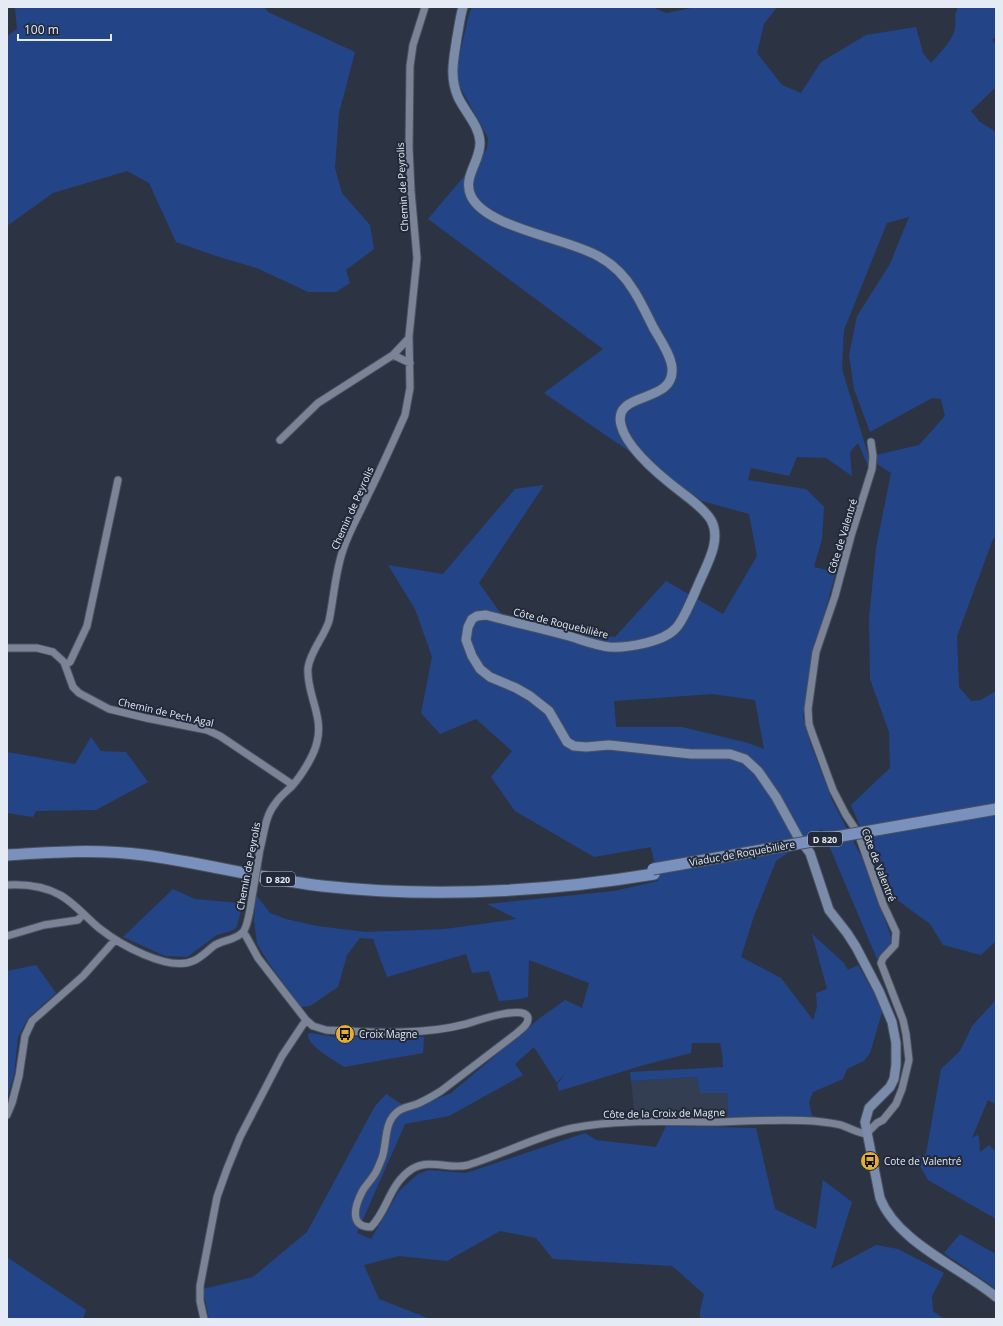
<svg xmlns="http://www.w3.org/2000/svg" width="1003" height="1326" font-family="'Open Sans',sans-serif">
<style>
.built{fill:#333e53}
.green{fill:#244488;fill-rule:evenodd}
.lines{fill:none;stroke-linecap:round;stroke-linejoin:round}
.street-casing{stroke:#4a525f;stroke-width:9}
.secondary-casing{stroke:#4a525f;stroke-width:11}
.primary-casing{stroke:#4a525f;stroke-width:13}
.street{stroke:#7b8497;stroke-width:7}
.secondary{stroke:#7b8baa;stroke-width:9}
.primary{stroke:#7a91be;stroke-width:11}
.street-bridge-casing{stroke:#4a525f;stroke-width:9;stroke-linecap:butt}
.primary-bridge-casing{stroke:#4a525f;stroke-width:13;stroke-linecap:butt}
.street-bridge{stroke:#7b8497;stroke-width:7}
.primary-bridge{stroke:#7a91be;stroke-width:11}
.labels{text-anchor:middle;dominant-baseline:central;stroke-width:4;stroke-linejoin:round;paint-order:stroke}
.shield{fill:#222a39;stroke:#aab1bd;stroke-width:1}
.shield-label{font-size:9px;font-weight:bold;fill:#e5ebf5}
.street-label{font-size:10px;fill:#e5ebf5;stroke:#222a39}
.poi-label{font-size:10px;fill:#e5ebf5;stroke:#222a39;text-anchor:start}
</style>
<rect width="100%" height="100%" fill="#2c3444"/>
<!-- built -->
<path class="built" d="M697,1077L727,1093L728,1117L635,1118L631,1081Z"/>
<!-- green -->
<path class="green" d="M15,7H264L268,12L355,52L339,113L335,168L342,193L370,225L374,249L346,270L350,283L336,292H308L257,268L216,256L176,242L149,183L127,171L53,193L7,226V36L17,29Z
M472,7H652L666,13L696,7H777L764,24L757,53L782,85L801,93L821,62L866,35L916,27L923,53L931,63C938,55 951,42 954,32C957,24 953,15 958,7H994L996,8V36L992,40L996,45V87L971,111L980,122L996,132V536L993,539L957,636L959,687L971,701L981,700L996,691V941L981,955L943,945L930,924L889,894L851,805L890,768L889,732L870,679L869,618L876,548L891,473L877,464L876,455L919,445L945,416L941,399L932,398L870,432L854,389L849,355L857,316L890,264L909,217L887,223L844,330L842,369L870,461L869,468L858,443L850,452L852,476L826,458L797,457L789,476L751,468L748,480L806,489L824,507L822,539L814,567L836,572L810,665L803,717L810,742L832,800L862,858L892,939L889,946L877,959L822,829L776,861L754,916L741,957L781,978L813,1020L817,1007L816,993L827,989L812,934L844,963L848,970L858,965L883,1009L870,1053L864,1061L847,1069L843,1079L813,1092L809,1102L812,1116L728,1117L727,1093H700L697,1077L631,1081L630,1072L723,1067L722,1053L720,1043H692L691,1053L644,1065L559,1091L557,1085L567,1070L557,1083L534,1047L515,1064L523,1075L449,1116L405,1124L357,1233L371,1239L399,1191L418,1174L429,1170L466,1173L585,1133L596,1140L656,1147L666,1126L756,1128L775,1209L816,1229L823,1180L852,1202L831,1269L876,1245L898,1249L944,1273L932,1296L933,1311L944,1319H700V1311L704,1294L672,1266L553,1259L536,1238L500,1231L447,1261L399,1256L364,1265L379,1299L430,1319H209L203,1289L253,1277L307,1232L375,1106L386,1094L411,1110L451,1093L540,1018L565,1000L582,1008L589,983L529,960L528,997L520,999L499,1001L489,971L472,973L466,954L387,977L373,939L360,938L347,955L338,987L310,1006L301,1007L270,965L257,944L254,920L256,895L270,913L286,919L317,926L366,932L445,929L517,919L487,904L614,891L658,881L651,847L594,857L515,811L491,777L512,751L476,719L440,734L421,713L432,657L415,609L388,565L443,574L515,489L544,485L479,583L510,626L615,637L666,581L723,614L757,556L749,514L702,501L544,393L603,349L428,219L487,149L488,138L459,85L456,71L469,14ZM712,694L755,700L764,749L748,743L682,727H616L614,701Z
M91,737L101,751L126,752L148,782L96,810L36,811L33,817L7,813V752L75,764Z
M173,889L195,899L239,903L241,911L237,926L234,930L217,935L187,957L165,956L123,937Z
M36,965L56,993L28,1018L18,1037L14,1075L7,1098V971Z
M996,1000V1104L988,1100L972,1138L977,1135L979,1137L980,1152L989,1145L996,1152V1219L928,1180L915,1157L926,1154L941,1069L960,1051L972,1026Z
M311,1033L335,1037H424L423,1053L344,1067C335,1061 306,1045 308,1034Z
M960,1234L996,1254V1289L944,1253Z
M7,1257L86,1310L83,1319H7Z"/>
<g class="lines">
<!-- street casing -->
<g class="street-casing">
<path id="street" d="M393,355L410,363
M280,440L318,403L393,355L409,338
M7,648H37L53,652L64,662L73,687L79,693L109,709L146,718L207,730L220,736L293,785
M65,665L70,662L87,626L118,480
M260,849C264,835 265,816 275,804C279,797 286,792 292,786C301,776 314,756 317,742C324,716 306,693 308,668C310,652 324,637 329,621C334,597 335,573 343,550C349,531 360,513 368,495C381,469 393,442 405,415L410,388L409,336L417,258L411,191L409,148L410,66L413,45L425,7
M7,885C25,884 44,886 60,895C72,901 88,919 99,928C119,944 168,972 193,961C201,958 208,950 215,945C223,940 236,940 243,932C249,925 251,901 253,891
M243,932L246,936L258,958L306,1020L313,1026L326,1030C373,1032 420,1036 466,1024C476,1021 528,1003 528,1019C528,1025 521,1029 517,1033L441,1091C433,1096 426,1100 417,1104C409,1107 401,1107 395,1114C384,1125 387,1144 382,1158C380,1163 378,1168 376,1172C372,1179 367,1184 363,1190C356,1203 347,1227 371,1227C388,1210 389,1184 412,1169C430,1158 449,1170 468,1165C504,1154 537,1136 573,1128C621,1119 670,1122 718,1122C750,1121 782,1119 814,1121C823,1122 833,1123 841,1125C850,1128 858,1133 867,1134
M7,936L44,925L78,920L83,914
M7,1115L12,1103L19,1076L25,1036L32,1021L83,976L115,940
M867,1133L877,1123L883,1120L896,1104L902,1089L909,1060L906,1034L903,1020L881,963L883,958L895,945L896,932L883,904L858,833L846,815L833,790L812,733L809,724L808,709L816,652L835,596L851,536L872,469L873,456L871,442
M204,1319L200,1301V1286L217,1197L227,1169L240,1137L282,1056L306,1020"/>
</g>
<!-- secondary casing -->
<g class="secondary-casing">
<path id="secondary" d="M463,7C460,17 459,27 457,37C454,58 449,76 458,97C465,112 479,125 480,142C481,161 462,177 471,196C486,228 567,238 598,256C613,264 625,276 634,291C641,302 647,315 653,327C659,338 671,355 672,368C675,405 612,390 621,425C627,450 665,480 685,495C694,502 705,510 711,520C722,540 707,564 699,583C694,594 684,620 676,628C664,642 628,648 609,647C594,645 580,639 565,635C539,628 512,622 486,615L477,616L472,619L468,627L466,640L472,656L480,669L490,677L516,688L530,696L549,711L567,742L574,746L586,747L609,745L691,754H730L745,759L758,771L776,797L798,837L810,853L829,910L847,933L856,947L879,991L892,1022L896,1043V1065L894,1079L890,1087L869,1108L865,1122L880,1198C897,1242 961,1268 996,1297"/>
</g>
<!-- primary casing -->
<g class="primary-casing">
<path id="primary" d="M7,855C53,852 99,849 144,855C204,863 262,879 322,886C433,898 545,892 654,874"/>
</g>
<!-- street -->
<use href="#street" class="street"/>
<!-- secondary -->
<use href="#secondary" class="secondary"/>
<!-- primary -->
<use href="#primary" class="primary"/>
<!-- street-bridge casing -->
<g class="street-bridge-casing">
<path id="street-bridge" d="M253,891L260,849"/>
</g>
<!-- primary-bridge casing -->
<g class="primary-bridge-casing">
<path id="primary-bridge" d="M653,869L996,809"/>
</g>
<!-- street-bridge -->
<use href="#street-bridge" class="street-bridge"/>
<!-- primary-bridge -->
<use href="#primary-bridge" class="primary-bridge"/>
</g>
<!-- icons -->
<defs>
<g id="bus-disc" transform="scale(1)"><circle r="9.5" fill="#e4ae35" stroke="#222a39"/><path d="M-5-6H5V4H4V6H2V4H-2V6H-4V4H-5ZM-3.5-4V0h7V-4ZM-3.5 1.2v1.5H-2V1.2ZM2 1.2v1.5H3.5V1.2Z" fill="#111"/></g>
</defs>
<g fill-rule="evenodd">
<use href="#bus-disc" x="345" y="1034"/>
<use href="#bus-disc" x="870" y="1161"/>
</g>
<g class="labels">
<!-- shield labels -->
<g class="shield">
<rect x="808" y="832" width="34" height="14" rx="3"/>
<rect x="261" y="872" width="34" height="14" rx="3"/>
</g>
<g class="shield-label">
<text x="825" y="839">D 820</text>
<text x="278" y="879">D 820</text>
</g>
<!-- street labels -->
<g class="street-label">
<text transform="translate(402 187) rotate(-93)">Chemin de Peyrolis</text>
<text transform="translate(352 508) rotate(-66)">Chemin de Peyrolis</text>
<text transform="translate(842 536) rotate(-73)">Côte de Valentré</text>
<text transform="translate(561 623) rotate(14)">Côte de Roquebilière</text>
<text transform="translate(166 712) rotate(13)">Chemin de Pech Agal</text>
<text transform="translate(742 853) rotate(-10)">Viaduc de Roquebilière</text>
<text transform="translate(879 865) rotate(69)">Côte de Valentré</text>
<text transform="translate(248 866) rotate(-79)">Chemin de Peyrolis</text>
<text transform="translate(664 1113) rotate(-1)">Côte de la Croix de Magne</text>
</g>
<!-- poi labels -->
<g class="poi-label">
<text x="359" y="1034">Croix Magne</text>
<text x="884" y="1161">Cote de Valentré</text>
</g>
</g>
<!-- border -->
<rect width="1003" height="1326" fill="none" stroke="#e5ebf5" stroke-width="16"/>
<!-- scale -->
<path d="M18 34v6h93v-6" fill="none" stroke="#e5ebf5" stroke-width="2"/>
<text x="24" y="34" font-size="12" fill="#e5ebf5" stroke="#222a39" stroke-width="3" paint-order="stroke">100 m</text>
</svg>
